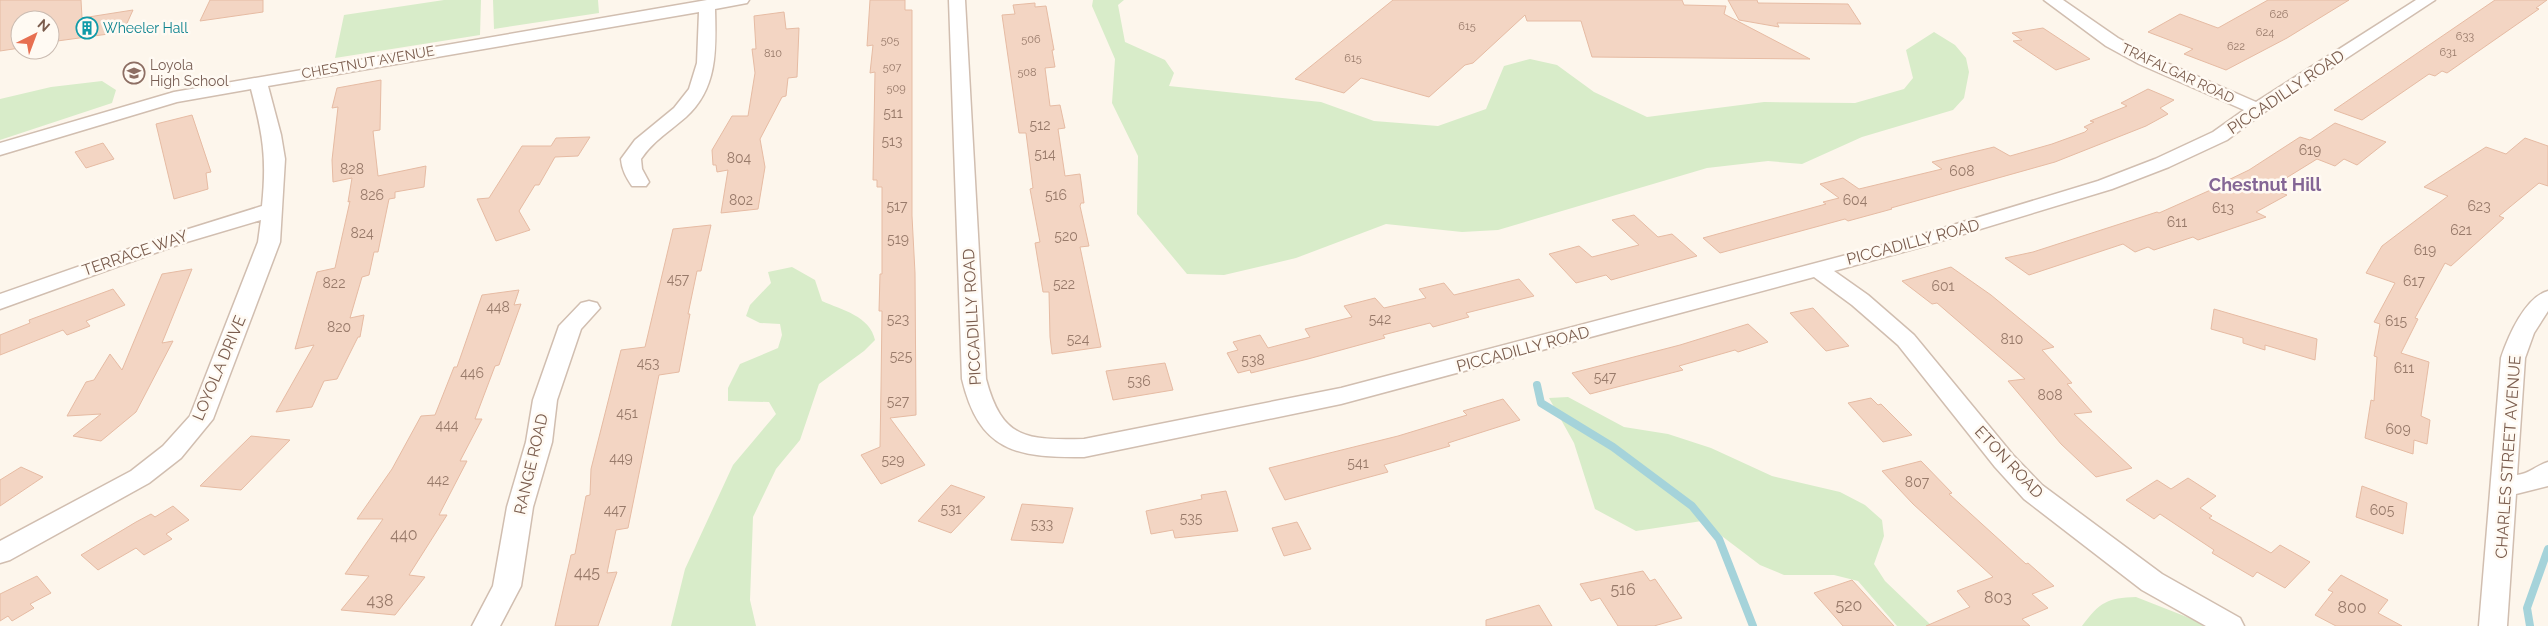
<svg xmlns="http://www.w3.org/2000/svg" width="2548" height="626" font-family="Raleway,sans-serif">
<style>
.green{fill:#d8ecc9}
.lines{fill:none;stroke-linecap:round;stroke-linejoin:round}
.stream{stroke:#a5d3da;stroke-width:8}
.building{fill:#f3d5c3;stroke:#e6bba3}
.street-casing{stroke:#d1beb0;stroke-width:3}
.street{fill:#fff;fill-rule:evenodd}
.labels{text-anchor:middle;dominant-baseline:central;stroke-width:5;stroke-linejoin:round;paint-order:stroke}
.far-number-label{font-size:11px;fill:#987a6a}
.far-culture-label{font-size:14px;fill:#0d838f;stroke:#fffaf3;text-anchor:start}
.far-street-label{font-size:14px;fill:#7a5c4d;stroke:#fffaf3}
.far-education-label{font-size:14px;fill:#785e54;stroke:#fffaf3;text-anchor:start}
.number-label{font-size:14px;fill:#987a6a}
.street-label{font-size:16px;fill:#7a5c4d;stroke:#fffaf3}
.near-number-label{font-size:16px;fill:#987a6a}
.neighbourhood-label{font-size:18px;font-weight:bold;fill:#846695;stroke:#fffaf3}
</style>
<rect width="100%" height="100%" fill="#fdf6ec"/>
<!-- green -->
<path class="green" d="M444,0H481L480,35L335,58L344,15Z
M493,0H598L599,13L494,29Z
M1093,0H1124L1118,5L1125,42L1165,60L1174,73L1169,86L1321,102L1374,121L1438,126L1486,109L1504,66L1530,59L1557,65L1594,92L1647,117L1764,102L1855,103L1904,89L1913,78L1906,50L1934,32L1955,45L1966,58L1969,72L1964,98L1953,110L1862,137L1802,164L1768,161L1707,168L1498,230L1462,232L1386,224L1296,258L1224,275L1187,274L1137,214L1138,156L1112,103L1115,59L1092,6Z
M102,81L116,90L112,103L0,140V99L51,87Z
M792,267L815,280L822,301C842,310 870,316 875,340L864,351L819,384L800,440L776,469L753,517L750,600L756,626H671L685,569L733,465L776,414L769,402L728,401V388L740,364L778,348L782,335L780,324L760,323L746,316L750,305L771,283L768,272Z
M1568,397L1624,427L1668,434L1711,448L1772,476L1840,492L1865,505L1882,520L1884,536L1874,564L1885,581L1932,626H1897L1858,581L1834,575H1784L1760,565L1702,521L1636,531L1595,509L1574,443L1549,398Z
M2136,597L2192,619L2204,626H2082C2100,602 2107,598 2136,597Z"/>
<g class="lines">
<!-- stream -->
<path class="stream" d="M1537,385L1541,403L1613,447L1692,506L1719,539L1753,626
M2530,626L2527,608L2548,549"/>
</g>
<!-- building -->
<path class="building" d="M0,0H81L82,18L133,10L123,32L50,42V20H20V48L0,51Z
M210,0H263V12L200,21Z
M870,0H905V10H912V216L915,273L916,415L890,418L925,465L881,484L861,455L880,447L881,388L882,311H879L880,274H882V187H877V180H873L875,72L870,73L873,45L867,46Z
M1393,0H1682L1684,5L1726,6L1724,14L1810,59L1592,57L1581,21H1527L1525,15L1473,63L1465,65L1429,97L1361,78L1344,93L1295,79Z
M1728,0H1757L1758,3L1848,4L1861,24L1777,23L1779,27L1739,20Z
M2268,0H2349L2287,38L2226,70L2184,54L2193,49L2148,32L2180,14L2218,28Z
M2495,0H2547L2536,8L2539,9L2447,73L2442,71L2435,76L2429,74L2362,120L2334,110Z
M1035,3V7L1046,6L1054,50H1052L1055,67L1045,68L1050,106L1060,105L1065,128L1058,129L1065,176L1080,174L1084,203H1081L1080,206L1089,246L1080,247L1101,347L1052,354L1050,337L1049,292H1043L1035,243L1040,242L1030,189L1033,188L1026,133H1019L1002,15L1015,14L1013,5Z
M784,12L786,29L799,28L797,77L788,78L786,96L782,97L760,139L765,167L758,209L721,213L728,170L717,172L716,165H713L712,150L732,116H748L755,73L752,49H756L754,16Z
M2043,28L2090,59L2056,70L2013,41L2022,40L2012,33Z
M381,80L380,130L373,131L378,176L426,166L424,187L395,192V198L389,199L378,252H374L369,275L362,277L350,318L364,315L360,337H358L337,379L324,381L312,407L276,412L314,345L295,349L317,272L335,268L350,201L348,202L352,178L333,182L332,160L338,107L332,108L337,88Z
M2148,89L2174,100L2160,108L2168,114L2146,126L2055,162L1891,208L1892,209L1848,221L1845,219L1720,253L1703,238L1826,204L1823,202L1839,198L1820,184L1843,178L1859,189L1942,169L1932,162L1994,147L2010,156L2052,144L2085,132L2088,129L2084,127L2094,122L2090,121L2127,106L2121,103Z
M192,115L211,172L206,173L208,189L174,199L156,124Z
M2335,123L2386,142L2357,165L2344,159L2335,166L2317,159L2270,188L2287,195L2256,212L2266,217L2198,240L2193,237L2154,250L2148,247L2135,252L2123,244L2029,275L2005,258L2033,252L2157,212L2159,213L2224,184L2222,183L2249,170L2300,137L2310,140Z
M590,137L578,156L555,157L539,185H535L519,211L530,230L496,241L477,199L489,198L522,146H551L556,138Z
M2525,138L2548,146V186L2539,183L2499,216L2504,218L2451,266L2445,263L2415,318L2418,319L2401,353L2429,362L2421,416L2430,420L2427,444L2414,440L2413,454L2365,438L2371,400L2374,401L2377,357L2374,356L2380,324L2374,322L2395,283L2366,273L2382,246L2448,196L2424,187L2486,147L2506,154Z
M103,143L114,159L86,168L75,152Z
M1634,215L1658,237L1672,234L1697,256L1611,280L1606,275L1576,283L1549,254L1579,246L1592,257L1639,245L1612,220Z
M711,225L701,271H697L688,314H690L679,372L659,375L628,528L616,530L607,573L617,572L598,626H555L571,555L575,554L586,496L590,495L591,469L621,350L645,347L673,229Z
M1951,267L1991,295L2054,347L2042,350L2072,383L2067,384L2092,412L2074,414L2132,468L2096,477L2061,444L2008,381L2025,379L1937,303L1932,304L1902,281Z
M192,269L162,343L173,341L136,412L101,441L73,436L101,414L67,416L86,382L94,380L110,354L122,370L162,274Z
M1519,279L1534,296L1466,313L1469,317L1433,327L1430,323L1383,335L1385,338L1308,359L1251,373L1250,370L1238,373L1227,353L1238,350L1233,342L1260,335L1268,348L1310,337L1305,329L1352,317L1344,306L1375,298L1384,308L1426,298L1419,289L1444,283L1454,295Z
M113,289L125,305L86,321L90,326L67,335L63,330L0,355V335L30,323L29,320Z
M519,290L514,305L521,304L499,365L495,366L475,419H482L460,461H467L439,515H447L409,575L425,577L395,615L341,610L369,576L345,574L383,519H357L392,469L421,416L435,415L454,367H457L482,295Z
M1813,308L1849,346L1826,351L1790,313Z
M2214,309L2317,339L2315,360L2265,345V350L2243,343V338L2211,329Z
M1748,324L1768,342L1738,352L1735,350L1679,366L1683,370L1590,394L1572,373L1680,345Z
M1165,363L1173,390L1113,400L1106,371Z
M1871,398L1878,405L1881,404L1912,435L1883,442L1848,403Z
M1503,399L1520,420L1448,443L1450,446L1384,465L1388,472L1285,500L1269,468L1398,436L1467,415L1463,411Z
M251,436L290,440L241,490L200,486Z
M1921,461L1952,493L1949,494L2026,564L2028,563L2054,586L2032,594L2048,608L2022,619L2030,626H1926L1970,607L1957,591L1993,577L1913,504L1882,471Z
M21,467L43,477L0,506V480Z
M2188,478L2216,496L2200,508L2212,516L2209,518L2271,553L2280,545L2310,562L2285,588L2257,572L2253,577L2212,553L2214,550L2160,514L2154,519L2126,500L2157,480L2171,489Z
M951,485L985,497L951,533L918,521Z
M2362,486L2407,503L2403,534L2356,517Z
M1226,491L1238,531L1175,538L1173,530L1151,534L1146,511L1202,499L1201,495Z
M1022,504L1073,508L1063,543L1011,540Z
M173,506L189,520L166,534L172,539L144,555L136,548L98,570L81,555L136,522L151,514L155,517Z
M1297,522L1311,549L1284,556L1272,528Z
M1643,571L1650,581L1655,579L1682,618L1654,626H1618L1600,598L1591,601L1580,584Z
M2341,575L2388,600L2378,613L2402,626H2336L2315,615L2333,592L2328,590Z
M37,576L51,593L30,604L34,608L12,621L8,616L0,621V594Z
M1852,580L1894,626H1843L1814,593Z
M1539,605L1552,626H1486V620Z"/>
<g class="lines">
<!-- street casing -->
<g class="street-casing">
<path id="street" d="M707,0H749L747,3L715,9C716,49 718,88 686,117C670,131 653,141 641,159L642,169L649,182L646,186H632C626,177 622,170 621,159L635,140L674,108L689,89L697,63L699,12L268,86L281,135L285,159L280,242L213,419L181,458L149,483L10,560L0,563V541L131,471L163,446L190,416L258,242L261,220L180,244L0,309V294L166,236L262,206C267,158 263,135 251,89L177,102L0,155V143L174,92Z
M949,0H965L986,379C1002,440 1027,440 1084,439L1341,388L1907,239L2098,181L2155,159L2213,132L2244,110L2139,64L2106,46L2044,0H2063L2118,38L2151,56L2256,102L2416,0H2435L2263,113L2227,140L2169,167L2112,189L1921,247L1834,271L1868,295L1914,335L2013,455L2042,485L2162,574L2240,618L2244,626H2206L2142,590L2024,499L1995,467L1898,345L1852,305L1814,277L1341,404L1084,457C1016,458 979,451 962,379Z
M2548,291V311L2534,333L2525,358L2517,475C2531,473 2535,466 2548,462V486L2516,494L2507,626H2479L2501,358C2508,337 2525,297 2548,291Z
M589,301L597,303L600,308L581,329L557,400L552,442L533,507L521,586L500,626H472L493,586L507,507L526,442L533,400L559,326L581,303Z"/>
</g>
<!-- street -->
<use href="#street" class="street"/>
</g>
<!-- icons -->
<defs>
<g id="building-ring" transform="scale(1.125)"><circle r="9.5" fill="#fffaf3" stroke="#0f9aa8" stroke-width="1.5"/><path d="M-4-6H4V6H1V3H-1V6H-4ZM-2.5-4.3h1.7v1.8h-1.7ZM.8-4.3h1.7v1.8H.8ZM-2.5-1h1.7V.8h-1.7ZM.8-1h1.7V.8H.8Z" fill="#0f9aa8"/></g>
<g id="school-ring" transform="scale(1.125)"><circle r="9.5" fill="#fffaf3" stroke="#8d6e63" stroke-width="1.5"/><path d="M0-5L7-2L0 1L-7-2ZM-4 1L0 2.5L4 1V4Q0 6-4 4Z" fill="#8d6e63"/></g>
</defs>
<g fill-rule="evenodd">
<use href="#building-ring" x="87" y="28"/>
<use href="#school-ring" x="134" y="73"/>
</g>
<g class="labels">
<!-- far-number labels -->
<g class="far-number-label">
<text x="2279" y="14">626</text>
<text x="1467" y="26">615</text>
<text x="2265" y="32">624</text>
<text x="2465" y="36">633</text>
<text x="1031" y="39">506</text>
<text x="890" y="40">505</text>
<text x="2236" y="46">622</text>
<text x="2448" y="52">631</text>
<text x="773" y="53">810</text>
<text x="1353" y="58">615</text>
<text x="892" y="67">507</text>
<text x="1027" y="72">508</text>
<text x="896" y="88">509</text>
</g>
<!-- far-culture labels -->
<g class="far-culture-label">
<text x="103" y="28">Wheeler Hall</text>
</g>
<!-- far-street labels -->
<g class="far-street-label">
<text transform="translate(368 62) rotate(-10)">CHESTNUT AVENUE</text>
<text transform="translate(2178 73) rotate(25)">TRAFALGAR ROAD</text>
</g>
<!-- far-education labels -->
<g class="far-education-label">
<text x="150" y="65">Loyola<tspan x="150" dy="16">High School</tspan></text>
</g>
<!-- number labels -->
<g class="number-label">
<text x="893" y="113">511</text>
<text x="1040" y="125">512</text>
<text x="892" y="141">513</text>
<text x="2310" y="150">619</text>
<text x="1045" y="154">514</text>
<text x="739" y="158">804</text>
<text x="352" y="169">828</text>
<text x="1962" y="171">608</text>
<text x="372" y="195">826</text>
<text x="1056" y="195">516</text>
<text x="741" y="200">802</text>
<text x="1855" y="200">604</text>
<text x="897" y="206">517</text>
<text x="2479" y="206">623</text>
<text x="2223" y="208">613</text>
<text x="2177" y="222">611</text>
<text x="2461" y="230">621</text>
<text x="362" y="233">824</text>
<text x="1066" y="236">520</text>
<text x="898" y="239">519</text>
<text x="2425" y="250">619</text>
<text x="678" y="279">457</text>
<text x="2414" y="281">617</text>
<text x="334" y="283">822</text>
<text x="1064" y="284">522</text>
<text x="1943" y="286">601</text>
<text x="498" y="307">448</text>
<text x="898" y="319">523</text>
<text x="1380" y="319">542</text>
<text x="2396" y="321">615</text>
<text x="339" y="327">820</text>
<text x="1078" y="339">524</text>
<text x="2012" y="339">810</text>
<text x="901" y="356">525</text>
<text x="1253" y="360">538</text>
<text x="648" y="363">453</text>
<text x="2404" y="368">611</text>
<text x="472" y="373">446</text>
<text x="1605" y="377">547</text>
<text x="1139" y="381">536</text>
<text x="2050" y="395">808</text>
<text x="898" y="401">527</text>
<text x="627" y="413">451</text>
<text x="447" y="425">444</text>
<text x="2398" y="429">609</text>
<text x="621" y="458">449</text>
<text x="893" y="460">529</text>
<text x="1358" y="463">541</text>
<text x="438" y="480">442</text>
<text x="1917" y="482">807</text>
<text x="951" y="509">531</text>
<text x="615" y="510">447</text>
<text x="2382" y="510">605</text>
<text x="1191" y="518">535</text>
<text x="1042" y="524">533</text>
</g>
<!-- street labels -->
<g class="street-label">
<text transform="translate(2286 92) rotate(-34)">PICCADILLY ROAD</text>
<text transform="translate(1913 242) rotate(-15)">PICCADILLY ROAD</text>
<text transform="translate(135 253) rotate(-19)">TERRACE WAY</text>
<text transform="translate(972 317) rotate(-93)">PICCADILLY ROAD</text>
<text transform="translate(1523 349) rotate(-15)">PICCADILLY ROAD</text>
<text transform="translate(219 368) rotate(-67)">LOYOLA DRIVE</text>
<text transform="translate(2508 457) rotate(-86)">CHARLES STREET AVENUE</text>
<text transform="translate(2009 462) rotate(47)">ETON ROAD</text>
<text transform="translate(531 464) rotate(-77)">RANGE ROAD</text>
</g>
<!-- near-number labels -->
<g class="near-number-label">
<text x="404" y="534">440</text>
<text x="587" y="572">445</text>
<text x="1623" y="589">516</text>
<text x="1998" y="597">803</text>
<text x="380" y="600">438</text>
<text x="1849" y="605">520</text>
<text x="2352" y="607">800</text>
</g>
<!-- neighbourhood labels -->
<g class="neighbourhood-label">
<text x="2265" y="184">Chestnut Hill</text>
</g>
</g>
<!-- north arrow -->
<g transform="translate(35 35) rotate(42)"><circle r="24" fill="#fffaf3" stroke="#cabbb1"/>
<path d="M0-4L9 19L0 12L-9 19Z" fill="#e76f51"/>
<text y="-8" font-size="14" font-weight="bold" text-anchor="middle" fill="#7a5c4d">N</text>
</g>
</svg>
